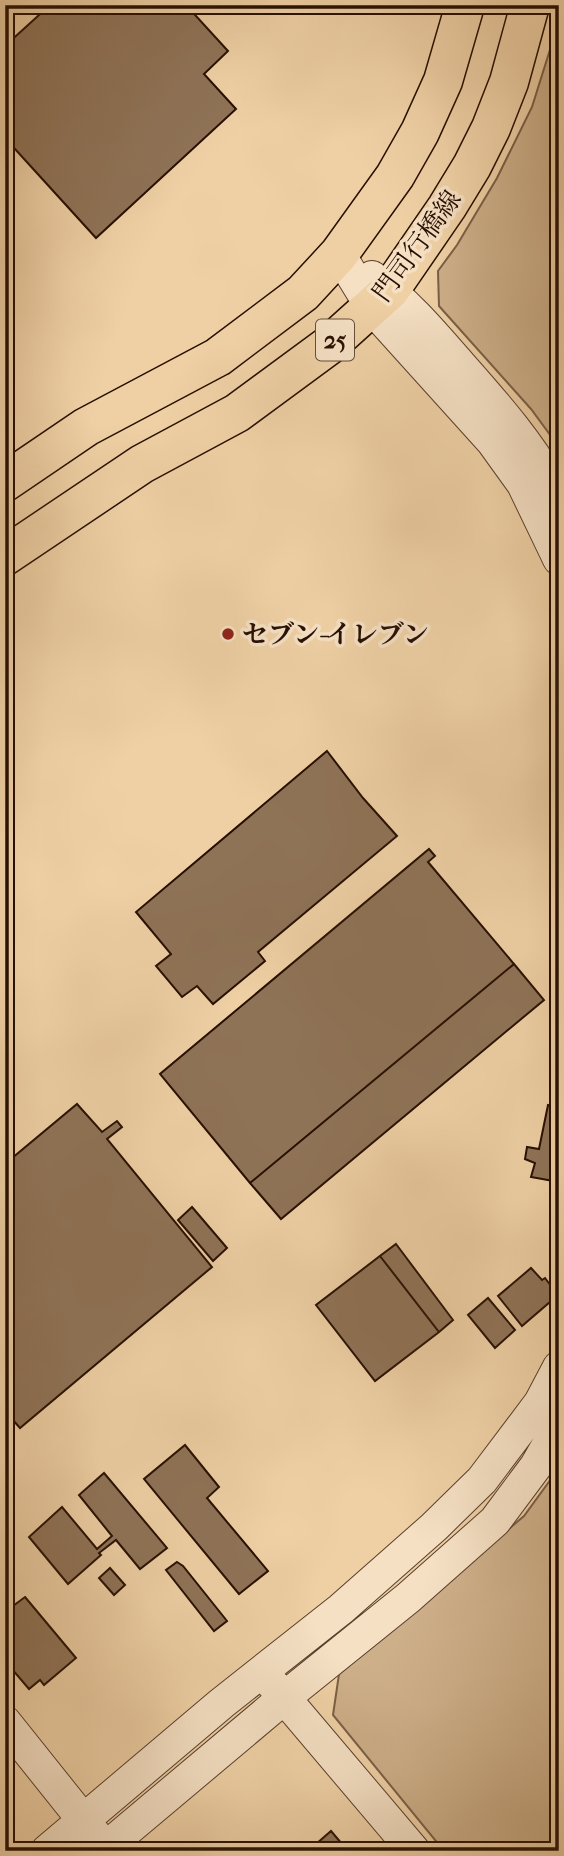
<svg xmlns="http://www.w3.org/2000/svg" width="564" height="1856" font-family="'IM FELL French Canon','Noto Serif JP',serif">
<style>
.green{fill:#cdaf89;stroke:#7a5f46;stroke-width:2}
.building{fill:#8f7357;stroke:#270f02;stroke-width:2}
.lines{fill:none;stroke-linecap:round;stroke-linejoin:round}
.tertiary-casing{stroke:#593f2b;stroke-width:34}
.primary-casing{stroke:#270f02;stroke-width:41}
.tertiary{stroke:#f5e0c4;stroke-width:32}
.primary{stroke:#efd0a5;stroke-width:38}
.poi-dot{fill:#8f2418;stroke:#f5e0c4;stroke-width:2.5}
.labels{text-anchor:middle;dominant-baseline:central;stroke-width:7;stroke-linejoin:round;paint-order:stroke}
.shield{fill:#f5e0c4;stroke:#654e3c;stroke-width:2}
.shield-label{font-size:24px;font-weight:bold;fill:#270f02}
.street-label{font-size:26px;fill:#270f02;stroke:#f5e0c4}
.poi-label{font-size:26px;font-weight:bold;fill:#270f02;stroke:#f5e0c4;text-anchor:start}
</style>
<rect width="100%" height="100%" fill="#efd0a5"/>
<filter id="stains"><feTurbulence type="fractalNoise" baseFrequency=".00286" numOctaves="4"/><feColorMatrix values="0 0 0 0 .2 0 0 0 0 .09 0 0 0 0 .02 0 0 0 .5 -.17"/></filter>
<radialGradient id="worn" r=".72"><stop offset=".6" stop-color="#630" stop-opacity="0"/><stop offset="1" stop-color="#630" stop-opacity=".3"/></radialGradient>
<!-- green -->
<path class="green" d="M559,21V447L531,409L439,306L438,271L457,245L497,178L532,107Z
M559,1468V1851H444L333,1715L339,1674L524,1516Z"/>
<!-- building -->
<path class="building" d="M50,5H186L228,51L204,74L236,109L96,238L5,138V46Z
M327,751L363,798L397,836L258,952L265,961L213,1004L197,986L182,997L156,966L171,954L136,912Z
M429,849L435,856L428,862L514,964L250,1183L160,1074Z
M514,964L544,1000L281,1219L250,1183Z
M77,1104L102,1132L117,1121L122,1127L107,1139L212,1267L20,1428L5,1411V1164Z
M548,1105L559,1107V1182L531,1177L535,1163L525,1159L527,1147L539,1149Z
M192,1207L227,1248L213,1261L178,1220Z
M396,1244L453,1320L439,1332L380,1256Z
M380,1256L439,1332L375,1381L316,1305Z
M531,1268L542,1280L545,1278L558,1295L522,1326L498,1296Z
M488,1298L515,1330L495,1348L468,1315Z
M185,1445L219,1487L207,1498L268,1571L239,1594L144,1479Z
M104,1473L167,1548L140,1569L116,1540L99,1553L101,1555L68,1584L29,1537L62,1507L97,1549L112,1536L79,1495Z
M177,1562L183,1566L227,1621L214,1631L166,1570Z
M110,1568L125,1585L114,1595L99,1578Z
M25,1597L76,1658L44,1685L40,1680L29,1689L5,1661V1612Z
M331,1831L348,1851H308Z"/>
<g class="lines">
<!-- tertiary casing -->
<g class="tertiary-casing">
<path id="tertiary" d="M339,254L372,308L492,441L523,484L559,559
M372,277C404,300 430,330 456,360C494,403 532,445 559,497
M270,1681L414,1851
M5,1722L96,1836
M47,1851L222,1703L341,1609L434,1527L482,1480L540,1403L559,1367
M102,1851L284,1698L408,1598L495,1521L536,1466L559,1426"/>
</g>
<!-- primary casing -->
<g class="primary-casing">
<path id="primary" d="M5,482L86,427L218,357L303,293L339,254L395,176L420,132L443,81L465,5
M5,556L142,464L237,413L328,346L390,290L447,207L472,166L491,128L509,82L530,5"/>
</g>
<!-- tertiary -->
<use href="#tertiary" class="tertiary"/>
<!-- primary -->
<use href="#primary" class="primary"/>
</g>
<!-- markers -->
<circle class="poi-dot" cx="228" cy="634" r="7"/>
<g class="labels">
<!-- shield labels -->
<rect class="shield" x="316" y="319.5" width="38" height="41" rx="5"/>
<g class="shield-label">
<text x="335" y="340">25</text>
</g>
<!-- street labels -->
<g class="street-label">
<text transform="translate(417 246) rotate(-54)">門司行橋線</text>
</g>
<!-- poi labels -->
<g class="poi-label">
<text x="242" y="634">セブン-イレブン</text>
</g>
</g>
<!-- margin -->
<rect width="564" height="1856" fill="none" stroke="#efd0a5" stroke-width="28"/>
<rect x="7" y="7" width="550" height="1842" fill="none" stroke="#270f02" stroke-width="3.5"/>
<rect x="14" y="14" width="536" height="1828" fill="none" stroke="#270f02" stroke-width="2"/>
<rect width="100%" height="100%" filter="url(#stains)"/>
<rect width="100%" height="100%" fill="url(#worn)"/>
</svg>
